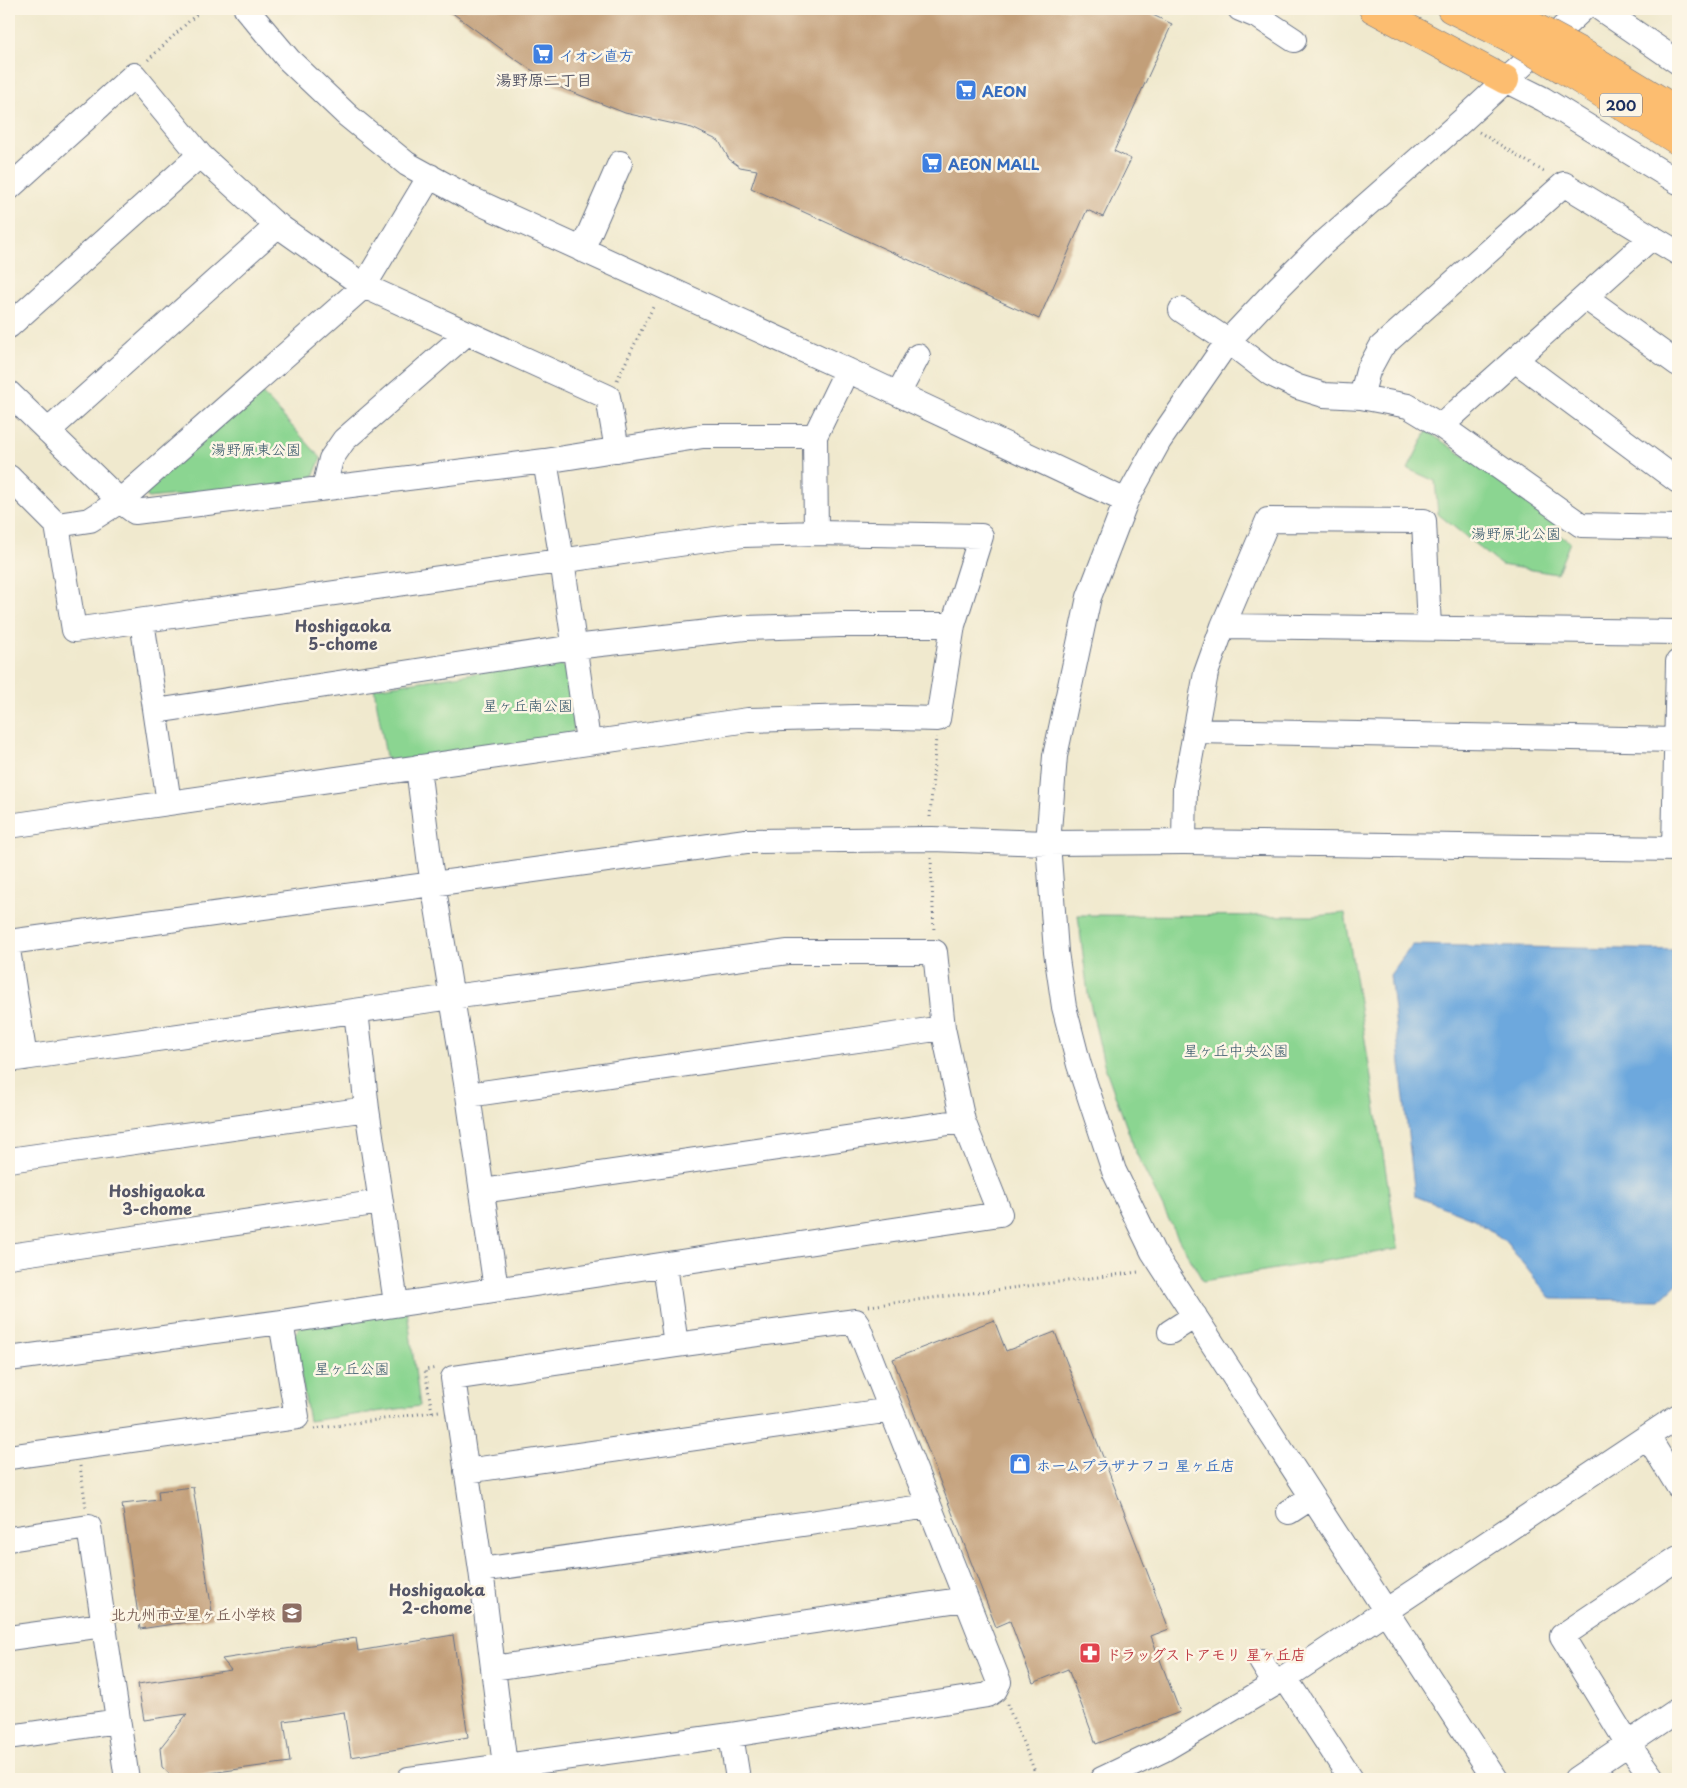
<svg xmlns="http://www.w3.org/2000/svg" width="1687" height="1788" font-family="'Playpen Sans','Klee One',sans-serif">
<style>
.green{fill:#8bd591;stroke:#538278}
.water{fill:#6da8dd;stroke:#446c9e}
.building{fill:#c29f79}
.lines{fill:none;stroke-linecap:round;stroke-linejoin:round}
.minor-casing{stroke:#667085;stroke-width:26}
.highway-casing{stroke:#667085;stroke-width:29}
.path{stroke:#667085;stroke-width:3;stroke-dasharray:1 4;stroke-linecap:butt}
.minor{stroke:#fff;stroke-width:24}
.highway{stroke:#fcbd6f;stroke-width:28}
.highway-bridge-casing{stroke:#667085;stroke-width:29;stroke-linecap:butt}
.highway-bridge{stroke:#fcbd6f;stroke-width:28}
.labels{text-anchor:middle;dominant-baseline:central;stroke-width:5;stroke-linejoin:round;paint-order:stroke}
.shield{fill:#fcf5e5;stroke:#5e6a86;stroke-width:1}
.shield-label{font-size:14px;font-weight:bold;fill:#1b2f5e}
.shop-label{font-size:15px;font-weight:bold;fill:#366cbe;stroke:#fcf5e5;text-anchor:start}
.park-label{font-size:15px;fill:#37586b;stroke:#fcf5e5}
.education-label{font-size:15px;font-weight:bold;fill:#785e54;stroke:#fcf5e5;text-anchor:end}
.health-label{font-size:15px;font-weight:bold;fill:#be3a42;stroke:#fcf5e5;text-anchor:start}
.neighbourhood-label{font-size:16px;font-weight:bold;fill:#555667;stroke:#fcf5e5}
</style>
<rect width="100%" height="100%" fill="#fcf5e5"/>
<filter id="ink" filterUnits="userSpaceOnUse"><feTurbulence type="fractalNoise" baseFrequency=".02" numOctaves="2"/><feDisplacementMap in="SourceGraphic" scale="10" xChannelSelector="R" yChannelSelector="G"/><feConvolveMatrix kernelMatrix="1 2 1 2 8 2 1 2 1" color-interpolation-filters="sRGB"/></filter>
<filter id="wash" filterUnits="userSpaceOnUse"><feTurbulence type="fractalNoise" baseFrequency=".0096" numOctaves="4" result="noise"/><feDisplacementMap in="SourceGraphic" scale="20" xChannelSelector="R" yChannelSelector="G"/><feGaussianBlur stdDeviation="1.12" result="paint"/><feColorMatrix in="noise" values="0 0 0 0 0 0 0 0 0 0 0 0 0 0 0 0 0 1.4 0 .05"/><feComposite in="paint" operator="in"/></filter>
<g filter="url(#wash)">
<rect width="100%" height="100%" fill="#f0e9ce"/>
<!-- green -->
<path class="green" d="M259,390L321,458L311,482L148,498L144,489Z
M1427,431L1563,523L1556,533L1570,542L1557,574L1501,565L1438,514L1435,481L1408,469Z
M557,661L566,669L574,729L570,737L387,762L374,688Z
M1345,913L1398,1249L1203,1281L1177,1236L1136,1153L1104,1064L1088,994L1078,915L1317,916Z
M407,1311L420,1406L309,1421L294,1335L301,1326Z"/>
<!-- water -->
<path class="water" d="M1412,945L1678,950V1283L1660,1300L1551,1299L1505,1241L1474,1219L1415,1196L1390,975Z"/>
<g id="blocks">
<!-- building -->
<path class="building" d="M447,9H1140L1172,24L1114,151L1131,159L1103,217L1087,210L1039,319L751,188L757,170L740,167L729,159L719,141L692,128L625,113L554,85L515,59Z
M994,1320L1006,1351L1055,1332L1169,1629L1151,1636L1180,1712L1096,1744L1068,1669L1033,1683L1010,1621L996,1627L893,1359Z
M193,1487L213,1618L140,1629L122,1504L159,1500L158,1491Z
M453,1635L468,1737L351,1757L344,1712L284,1721L290,1762L174,1778L162,1767L160,1748L187,1714L144,1720L138,1684L231,1670L222,1659L356,1638L358,1651Z"/>
</g>
</g>
<g filter="url(#ink)">
<use href="#blocks" fill-opacity="0" stroke="#667085" stroke-width="1"/>
<g class="lines">
<!-- minor casing -->
<g class="minor-casing">
<path id="minor" d="M246,9L289,60L348,116L407,164L469,198L847,370L1126,501
M1240,9L1259,17L1294,40
M1601,9L1678,62
M1505,80L1543,99L1678,182
M9,188L134,75L200,155L273,222L364,286L608,397L617,450
M582,250L620,163
M1585,297L1678,364
M1181,310L1228,341L1271,374L1298,387L1324,395L1361,397L1408,406L1441,426L1581,525L1678,527
M9,326L200,155
M1515,360L1678,481
M9,393L120,501L135,512L545,461L703,436H815
M898,394L918,356
M1361,397L1368,371L1381,347L1564,184L1678,253
M1441,426L1652,237
M48,431L278,225
M545,461L562,560L588,741
M9,477L57,525L74,630L743,535L816,533L981,536L953,625L938,719L856,717L748,720L9,826
M324,488L331,459L344,440L467,333
M57,525L90,520L120,501L364,286L430,176
M816,533L815,436L847,370
M142,621L169,803
M1223,626L1678,632
M156,711L574,647L745,628L839,625H953
M1195,731L1678,740
M418,767L430,865L468,1095L496,1289
M1184,842L1185,787L1206,673L1223,626L1268,520L1424,521L1429,628
M1674,849L1678,662
M9,942L746,841L932,839L1048,843L1184,842L1678,849
M9,956L25,1058
M356,1011L367,1109L396,1303
M9,1060L452,997L788,952H935L943,1028L963,1121L1000,1214L281,1322L9,1359
M468,1095L943,1028
M9,1160L367,1109
M482,1191L963,1121
M9,1256L381,1202
M665,1265L676,1345
M1170,1332L1195,1316
M1648,1437L1678,1486
M9,1457L297,1417L281,1322
M466,1471L891,1410
M1289,1512L1312,1497
M9,1539L89,1527L127,1779
M481,1570L929,1506
M9,1638L103,1625
M1261,1661L1275,1684
M493,1668L966,1599
M1285,1678L1351,1779
M731,1735L738,1779
M9,1737L118,1721
M409,1779L731,1735L988,1695L995,1690L999,1682L856,1321L676,1345L453,1378L481,1570L505,1766
M1102,1779L1163,1750L1285,1678L1678,1416
M1495,1779L1153,1252L1114,1171L1079,1065L1064,1007L1056,952L1048,843L1055,756L1089,597L1126,501L1159,441L1228,341L1274,292L1320,246L1464,119L1583,9
M1576,1779L1678,1710
M1653,1779L1628,1744L1562,1636L1678,1558"/>
</g>
<!-- highway casing -->
<g class="highway-casing">
<path id="highway" d="M1373,9L1505,80
M1451,9L1508,37
M1501,9L1524,21
M1581,52L1678,111
M1564,70L1678,141"/>
</g>
<!-- path -->
<path class="path" d="M148,60L202,9
M1479,132L1546,173
M617,380L653,307
M930,817L936,737
M931,858L934,932
M869,1306L1138,1272
M432,1412L425,1370L437,1368
M314,1429L439,1411
M80,1466L86,1507
M1007,1704L1038,1779"/>
<!-- minor -->
<use href="#minor" class="minor"/>
<!-- highway -->
<use href="#highway" class="highway"/>
<!-- highway-bridge casing -->
<g class="highway-bridge-casing">
<path id="highway-bridge" d="M1524,21L1581,52
M1508,37L1564,70"/>
</g>
<!-- highway-bridge -->
<use href="#highway-bridge" class="highway-bridge"/>
</g>
</g>
<!-- icons -->
<defs>
<g id="supermarket-square" transform="scale(1.125)"><rect x="-9" y="-9" width="18" height="18" rx="4" fill="#3f7fe0" stroke="#fcf5e5"/><path d="M-6-5.5h2.5l.6 2H6L4.5 2H-2.5L-4.4-4H-6ZM-1.5 3.2a1.3 1.3 0 1 0 .1 0ZM3 3.2a1.3 1.3 0 1 0 .1 0Z" fill="#fff"/></g>
<g id="shop-square" transform="scale(1.125)"><rect x="-9" y="-9" width="18" height="18" rx="4" fill="#3f7fe0" stroke="#fcf5e5"/><path d="M-5-2.5h2.3a2.7 3.5 0 0 1 5.4 0H5L5.5 6h-11ZM-1.5-2.5h3a1.5 2.3 0 0 0-3 0Z" fill="#fff"/></g>
<g id="school-square" transform="scale(1.125)"><rect x="-9" y="-9" width="18" height="18" rx="4" fill="#8d6e63" stroke="#fcf5e5"/><path d="M0-5L7-2L0 1L-7-2ZM-4 1L0 2.5L4 1V4Q0 6-4 4Z" fill="#fff"/></g>
<g id="pharmacy-square" transform="scale(1.125)"><rect x="-9" y="-9" width="18" height="18" rx="4" fill="#e0444e" stroke="#fcf5e5"/><path d="M-2-6h4v4h4v4h-4v4h-4v-4h-4v-4h4Z" fill="#fff"/></g>
</defs>
<g fill-rule="evenodd">
<use href="#supermarket-square" x="543" y="54"/>
<use href="#supermarket-square" x="966" y="90"/>
<use href="#supermarket-square" x="932" y="163"/>
<use href="#shop-square" x="1020" y="1464"/>
<use href="#school-square" x="292" y="1613"/>
<use href="#pharmacy-square" x="1090" y="1653"/>
</g>
<g class="labels">
<!-- shield labels -->
<rect class="shield" x="1600" y="93.5" width="42" height="23" rx="4"/>
<g class="shield-label">
<text x="1621" y="105">200</text>
</g>
<!-- shop labels -->
<g class="shop-label">
<text x="559" y="54">イオン直方</text>
<text x="982" y="90">AEON</text>
<text x="948" y="163">AEON MALL</text>
<text x="1036" y="1464">ホームプラザナフコ 星ヶ丘店</text>
</g>
<!-- park labels -->
<g class="park-label">
<text x="256" y="448">湯野原東公園</text>
<text x="1516" y="532">湯野原北公園</text>
<text x="528" y="704">星ヶ丘南公園</text>
<text x="1236" y="1049">星ヶ丘中央公園</text>
<text x="352" y="1367">星ヶ丘公園</text>
</g>
<!-- education labels -->
<g class="education-label">
<text x="276" y="1613">北九州市立星ヶ丘小学校</text>
</g>
<!-- health labels -->
<g class="health-label">
<text x="1106" y="1653">ドラッグストアモリ 星ヶ丘店</text>
</g>
<!-- neighbourhood labels -->
<g class="neighbourhood-label">
<text x="544" y="79">湯野原二丁目</text>
<text x="343" y="625">Hoshigaoka<tspan x="343" dy="18">5-chome</tspan></text>
<text x="157" y="1190">Hoshigaoka<tspan x="157" dy="18">3-chome</tspan></text>
<text x="437" y="1589">Hoshigaoka<tspan x="437" dy="18">2-chome</tspan></text>
</g>
</g>
<!-- margin -->
<rect width="1687" height="1788" fill="none" stroke="#fcf5e5" stroke-width="30"/>
</svg>
